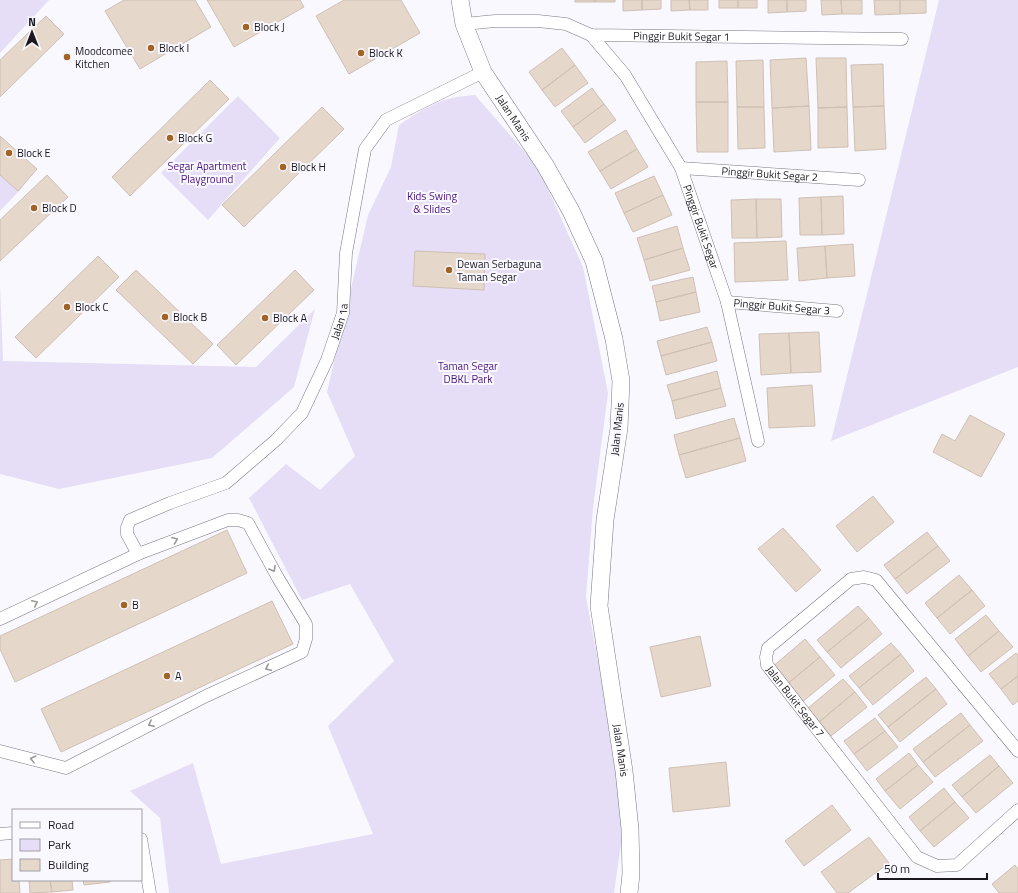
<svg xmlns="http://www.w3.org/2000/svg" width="1018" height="893" font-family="'Titillium Web',sans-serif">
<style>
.green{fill:#e5def6}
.building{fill:#e5d7ca;stroke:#cec0b4}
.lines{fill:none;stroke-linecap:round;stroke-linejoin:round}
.street-casing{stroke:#7b7786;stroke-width:13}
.secondary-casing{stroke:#7b7786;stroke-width:18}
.street{stroke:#fff;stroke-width:12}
.secondary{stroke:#fff;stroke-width:17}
.oneway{stroke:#98989a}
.poi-dot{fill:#a06526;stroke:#faf8ff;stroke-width:1.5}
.labels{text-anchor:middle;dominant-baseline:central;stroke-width:4;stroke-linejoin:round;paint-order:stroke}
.poi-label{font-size:11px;fill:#1b191f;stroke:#faf8ff;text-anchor:start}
.street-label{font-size:11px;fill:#1b191f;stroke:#faf8ff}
.park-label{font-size:11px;fill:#48167d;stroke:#faf8ff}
</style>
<rect width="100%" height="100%" fill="#faf8ff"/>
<!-- green -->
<path class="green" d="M0,0H49L0,53Z
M939,0H1018V367L831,441Z
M475,95L538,167L583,267L608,393L593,508L586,597L626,809L614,893H169L160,818L130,791L193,763L221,864L373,834L328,726L394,661L350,584L302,600L249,498L286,464L320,490L355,456L327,392L368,215L391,167L399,125C415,114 433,102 453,98C460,96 467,96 475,95Z
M238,96L280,138L208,220L161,173Z
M0,164L23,187L0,211Z
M0,284L3,361L256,367L315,309L294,387L212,458L59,489L0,474Z"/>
<!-- building -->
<path class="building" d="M124,0H195L211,27L140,69L105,11Z
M207,0H300L304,7L234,47Z
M344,0H401L420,33L349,74L316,16Z
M575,0H595V2H575Z
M595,0H615V2H595Z
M623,0H642V10L623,11Z
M642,0H661V9L642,10Z
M671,0H689L690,10L671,11Z
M689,0H708V10H690Z
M719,0H738V8H719Z
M738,0H757V8H738Z
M768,0H787V12L768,13Z
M787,0H806V11L787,12Z
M821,0H841L842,14L822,15Z
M841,0H862V14H842Z
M874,0H900V14L875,15Z
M900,0H926V13L900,14Z
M46,16L64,34L0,97V60Z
M562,48L575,65L542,90L529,72Z
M806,58L809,106L772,108L770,60Z
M816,58H846L847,107L818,108Z
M763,60L764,107H737L736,61Z
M727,61L728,102H696V62Z
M883,64L884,106L853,107L851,65Z
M575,65L588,83L555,107L542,90Z
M210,80L229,99L130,196L112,177Z
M592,88L604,104L573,127L561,111Z
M696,102H728V152H697Z
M604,104L616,120L585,143L573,127Z
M809,106L811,150L774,152L772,108Z
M884,106L886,149L855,151L853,107Z
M322,107L344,129L244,227L222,205Z
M737,107H764L765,148L738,149Z
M847,107L848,147L818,148V108Z
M626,130L637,149L600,171L588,152Z
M0,136L37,169L18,191L0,175Z
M637,149L648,167L611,189L600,171Z
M47,175L68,197L0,261V220Z
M654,176L663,195L624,213L615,193Z
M663,195L672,215L633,232L624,213Z
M843,196L844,234L822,235L821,197Z
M821,197L822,235H800L799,198Z
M756,199L757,238H732L731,200Z
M756,199H781L782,237L757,238Z
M677,226L683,248L644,260L637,238Z
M786,241L788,280L735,282L734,243Z
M853,244L855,276L827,278L825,246Z
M825,246L827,278L799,281L797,248Z
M683,248L690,270L650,281L644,260Z
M415,251L485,254L484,290L413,286Z
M98,256L119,277L36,358L15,337Z
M136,270L213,344L193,364L116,290Z
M295,270L314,290L236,365L217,345Z
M693,277L696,292L656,302L652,286Z
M696,292L700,312L660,321L656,302Z
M707,327L712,342L661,356L657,341Z
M819,332L821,372L791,373L789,333Z
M789,333L791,373L761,375L759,334Z
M712,342L717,361L666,375L661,356Z
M717,371L721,388L672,401L667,385Z
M812,385L815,426L769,428L767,388Z
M721,388L726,406L676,419L672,401Z
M970,415L1005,434L981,477L933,452L942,434L955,441Z
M734,418L740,438L679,455L674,435Z
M740,438L746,461L686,478L679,455Z
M873,496L894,522L857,552L836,526Z
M783,528L821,570L796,592L758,549Z
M227,530L247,573L15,682L0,649V636Z
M927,532L938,546L895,579L884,565Z
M938,546L950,561L907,594L895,579Z
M959,575L972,590L937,618L925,603Z
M972,590L985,606L950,634L937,618Z
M272,601L293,644L61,752L41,709Z
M858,606L869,618L827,652L817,640Z
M986,615L999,631L968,656L955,639Z
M869,618L882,634L841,668L827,652Z
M999,631L1013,647L981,672L968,656Z
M700,636L711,686L661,697L650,647Z
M805,639L820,657L786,685L771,668Z
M891,643L901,654L859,688L849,676Z
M1016,653L1018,655V676L1001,689L989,674Z
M901,654L914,671L873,705L859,688Z
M820,657L835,675L801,703L786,685Z
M1018,676V701L1013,705L1001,689Z
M926,677L936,689L888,727L878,715Z
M843,679L855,692L819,722L808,708Z
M936,689L947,704L900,742L888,727Z
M855,692L867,707L831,736L819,722Z
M961,713L970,725L923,762L913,749Z
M875,718L885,731L854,754L844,741Z
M970,725L983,741L935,777L923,762Z
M885,731L898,747L867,771L854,754Z
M909,753L918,765L885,791L876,779Z
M990,755L999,766L962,797L952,785Z
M726,762L730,806L673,812L669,768Z
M918,765L933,782L900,809L885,791Z
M999,766L1013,783L976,813L962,797Z
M944,788L955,802L920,831L909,817Z
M955,802L969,818L934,847L920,831Z
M832,805L851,830L804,866L785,841Z
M869,837L889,863L848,893H837L821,872Z
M13,859V880H19L20,893H0V860Z
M1015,865L1018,869V893H999L992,884Z
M29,880H50L52,892L30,893Z
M50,880H72L73,890L52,892Z
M83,880H110V882L84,885Z"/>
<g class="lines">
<!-- street casing -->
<g class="street-casing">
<g id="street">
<path id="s1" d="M464,24L495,21H538L566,24L591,35L902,39"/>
<path id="s2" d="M591,35L625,75L681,168L727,302L758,441"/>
<path id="s3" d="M681,168L859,180"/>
<path id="s4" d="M727,302L837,311"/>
<path id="s5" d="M138,554L127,534V527L130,520L170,503L226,483L276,440L302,413L327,360L343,313L346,253L365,149L386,120L483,72"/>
<path d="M0,619L138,554L228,520H238L248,523L278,578L306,624V639L302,652L206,696L66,768L0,751"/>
<path id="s6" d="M1018,751L876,580L864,577L851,579L768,648L766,657L767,665L917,857L937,866L957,865L1018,810"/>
<path d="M0,834L13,833"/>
<path d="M141,839L150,893"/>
</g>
</g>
<!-- secondary casing -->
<g class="secondary-casing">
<g id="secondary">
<path id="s7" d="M460,0L464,24L483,72L545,165L571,211L594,261L614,339L621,381L619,428L605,520L599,606L624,771L630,829L631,874L629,893"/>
</g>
</g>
<!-- street -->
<use href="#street" class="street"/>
<!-- secondary -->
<use href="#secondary" class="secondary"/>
</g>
<!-- one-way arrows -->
<defs><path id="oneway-chevron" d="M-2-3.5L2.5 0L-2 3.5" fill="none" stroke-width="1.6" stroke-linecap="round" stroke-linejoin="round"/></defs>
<g class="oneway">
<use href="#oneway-chevron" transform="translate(175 540) rotate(-21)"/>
<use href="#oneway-chevron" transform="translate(273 569) rotate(61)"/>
<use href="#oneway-chevron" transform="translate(35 603) rotate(-25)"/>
<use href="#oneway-chevron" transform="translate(268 668) rotate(155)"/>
<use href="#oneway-chevron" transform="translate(151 724) rotate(153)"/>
<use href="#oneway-chevron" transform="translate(33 759) rotate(-166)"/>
</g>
<!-- markers -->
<g class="poi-dot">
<circle cx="246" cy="27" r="4"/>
<circle cx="151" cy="48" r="4"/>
<circle cx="361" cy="53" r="4"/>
<circle cx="67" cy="57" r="4"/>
<circle cx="170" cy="138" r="4"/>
<circle cx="9" cy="153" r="4"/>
<circle cx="283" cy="167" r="4"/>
<circle cx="34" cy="208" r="4"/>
<circle cx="449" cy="270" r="4"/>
<circle cx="67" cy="307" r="4"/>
<circle cx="165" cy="317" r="4"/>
<circle cx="265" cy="318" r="4"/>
<circle cx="124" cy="605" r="4"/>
<circle cx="167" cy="676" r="4"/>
</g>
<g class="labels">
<!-- poi labels -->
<g class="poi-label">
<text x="254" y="27">Block J</text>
<text x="159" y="48">Block I</text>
<text x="75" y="51">Moodcomee<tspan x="75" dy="13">Kitchen</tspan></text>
<text x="369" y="53">Block K</text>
<text x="178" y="138">Block G</text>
<text x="17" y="153">Block E</text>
<text x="291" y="167">Block H</text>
<text x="42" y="208">Block D</text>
<text x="457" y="264">Dewan Serbaguna<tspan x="457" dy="13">Taman Segar</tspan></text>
<text x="75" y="307">Block C</text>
<text x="173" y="317">Block B</text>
<text x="273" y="318">Block A</text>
<text x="132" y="605">B</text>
<text x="175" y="676">A</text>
</g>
<!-- street labels -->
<g class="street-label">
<text stroke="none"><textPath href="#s1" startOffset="220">Pinggir Bukit Segar 1</textPath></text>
<text stroke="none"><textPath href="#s7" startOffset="131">Jalan Manis</textPath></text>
<text stroke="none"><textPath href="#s3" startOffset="89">Pinggir Bukit Segar 2</textPath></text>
<text stroke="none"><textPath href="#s2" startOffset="223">Pinggir Bukit Segar</textPath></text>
<text stroke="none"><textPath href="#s4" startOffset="55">Pinggir Bukit Segar 3</textPath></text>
<text stroke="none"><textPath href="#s5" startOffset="343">Jalan 1a</textPath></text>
<text transform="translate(617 429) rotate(-84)">Jalan Manis</text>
<text stroke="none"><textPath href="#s6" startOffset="419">Jalan Bukit Segar 7</textPath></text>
<text stroke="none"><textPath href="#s7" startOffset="791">Jalan Manis</textPath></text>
</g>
<!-- park labels -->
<g class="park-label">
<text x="207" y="166">Segar Apartment<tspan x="207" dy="13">Playground</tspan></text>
<text x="432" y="196">Kids Swing<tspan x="432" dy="13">&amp; Slides</tspan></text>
<text x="468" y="366">Taman Segar<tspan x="468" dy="13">DBKL Park</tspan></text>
</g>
</g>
<!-- legend -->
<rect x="12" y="809" width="130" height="72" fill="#faf8ff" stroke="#a19fa5"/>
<rect x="20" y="822" width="20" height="6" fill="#ffffff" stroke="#a19fa5"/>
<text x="48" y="829" font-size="12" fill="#1b191f">Road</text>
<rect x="20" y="839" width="20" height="12" fill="#e5def6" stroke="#a19fa5"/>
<text x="48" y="849" font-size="12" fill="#1b191f">Park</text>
<rect x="20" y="859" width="20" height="12" fill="#e5d7ca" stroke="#a19fa5"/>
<text x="48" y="869" font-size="12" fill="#1b191f">Building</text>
<!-- north arrow -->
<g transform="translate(32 32)" stroke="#faf8ff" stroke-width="3" paint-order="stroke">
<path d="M0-3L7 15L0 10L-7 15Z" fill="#1b191f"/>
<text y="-6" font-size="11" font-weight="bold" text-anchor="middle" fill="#1b191f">N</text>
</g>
<!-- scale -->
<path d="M878 873v6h109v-6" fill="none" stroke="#1b191f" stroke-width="2"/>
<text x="884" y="873" font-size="12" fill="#1b191f" stroke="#faf8ff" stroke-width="3" paint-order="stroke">50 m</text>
</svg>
